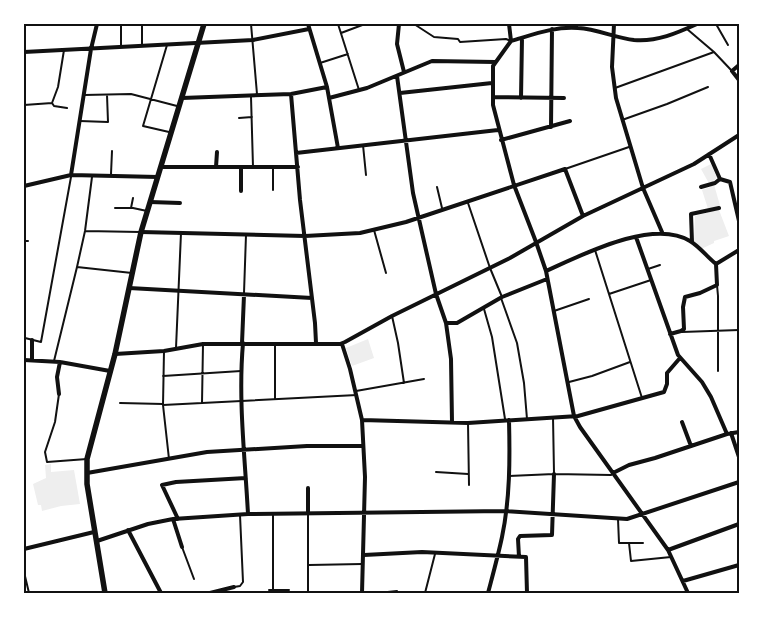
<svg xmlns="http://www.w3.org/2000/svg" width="763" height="617" font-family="Raleway,sans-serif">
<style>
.green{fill:#eee}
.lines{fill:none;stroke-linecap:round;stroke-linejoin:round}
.service{stroke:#111;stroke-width:2}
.minor{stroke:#111;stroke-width:4}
.primary{stroke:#111;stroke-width:5.5}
.neatline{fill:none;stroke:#111;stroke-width:2}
</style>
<rect width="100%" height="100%" fill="#fff"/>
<!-- green -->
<path class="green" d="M711,164L717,178L713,181L721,209L719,210L729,236L714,241V243L701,249L694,243L695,216L709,212L702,190L711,187L701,169Z
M368,339L374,358L352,366L346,348Z
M51,464V472L74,470L80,504L61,506L42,511L41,505H38L33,484L46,478L45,465Z"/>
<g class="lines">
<!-- service -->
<path class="service" d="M121,24V47
M251,24L257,94
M338,24L359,90
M414,24L434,37L458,39L460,42L506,39L511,41
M716,24L728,45
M687,29L714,52L732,71
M341,33L365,24
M167,45L143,126L169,132
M142,46V24
M320,63L348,54
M615,88L714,52
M84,95L131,94L177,106
M251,97L253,167
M52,103L58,87L64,50
M24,105L52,103L54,106L67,108
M239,118L252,117
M622,120L667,104L708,87
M80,121L108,122L107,95
M363,145L366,175
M273,167V190
M565,169L629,147
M111,174L112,151
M92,177L85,231L77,267L132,273
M437,187L442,208
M468,203L490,268L502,297
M115,208H133L147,211
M131,208L133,198
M374,230L386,273
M85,231L140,232
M24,241H28
M595,250L642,398
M648,269L660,265
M717,285L718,296V371
M244,293L246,235
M609,294L651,280
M501,298L517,343L524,383L527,419
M484,309L492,337L505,419
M554,311L589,299
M392,316L398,343L404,383
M682,332L739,330
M25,338L41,342L71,177
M275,343V398
M176,348L181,233
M164,351L163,405L169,459
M54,361L77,267
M163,376L241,371
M569,382L592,376L630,362
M356,391L424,379
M59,394L55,422L45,452L47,462L87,459
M120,403L163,404
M202,403L203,344
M163,405L357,395
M553,417L554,473
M468,423L469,485
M436,472L468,474
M509,476L554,474L611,475L613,473
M273,514V590
M618,519L619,543H643
M629,543L631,561L671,557
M182,547L194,579
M309,565L362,564
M24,572L29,593
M234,587L240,586L243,582L240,515
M269,590H289
M308,593V513
M378,593L397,591
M425,593L435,554"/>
<!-- minor -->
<path class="minor" d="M308,24L327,87L338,148
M399,24L397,44L404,72
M509,24L511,41L493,66V105L514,185L536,242L546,271L574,416L580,427L668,550L688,593
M614,24L612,67L616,98L643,188L662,232
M511,41C532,35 555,26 578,28C597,29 616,38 634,40C657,42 677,33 697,24
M24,52L253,40L309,29
M739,65L732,71L739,80
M397,76L413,193L436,294L446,323L451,359L452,422
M400,93L492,83
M291,94L300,200L315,323L316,343
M493,97L564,98
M182,98L291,94L327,87
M329,98L367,88L432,61L495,62
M521,98L522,38
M551,127L552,29
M501,140L570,121
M296,153L498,130
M709,154L720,179L730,182L739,221
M161,167H298
M216,167L217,152
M71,175L91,49L97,24
M24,186L71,175L158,177
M701,187L715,183L720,179
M241,191V167
M150,202L180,203
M141,232L305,236L360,233L406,222L565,169L583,216
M636,237L678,355L702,382L711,397L727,434
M692,242L691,214L719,208
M716,264L739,250
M546,271C582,255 653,218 690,241C700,247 707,257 716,264L717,285L700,293L685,297L683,307L684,329L681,331L670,334
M129,288L312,298
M446,323H457L502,297L547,279
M242,343L244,295
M243,343C238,400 245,457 248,514
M342,344L350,369L362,420L365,477L362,593
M115,354L164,351L203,344H340L345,342L392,316L510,258L583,216L694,164L739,135
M24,360L60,362L110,371
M32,360V340
M59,394L57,377L60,362
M362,420L468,423L578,416L664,392L667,384V373L680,358
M682,422L691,446
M731,433L739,457
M87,473L207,452L307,446H362
M613,473L629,465L655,458L727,434L739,432
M308,488V513
M173,519L182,547
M178,519L162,485L176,482L246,478
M128,530L161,593
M97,541L148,524L173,519L248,514L505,511L627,519L739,482
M24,549L94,532
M668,550L739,524
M364,555L422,552L526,557L527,593
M519,557L518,539L520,536L552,535L554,474
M683,581L739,565
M210,593L234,587
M488,593C493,574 498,556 502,537C510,499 510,459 509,420"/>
<!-- primary -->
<path class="primary" d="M105,593L87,484V459L115,354L141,232L204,24"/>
</g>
<!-- border -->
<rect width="763" height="617" fill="none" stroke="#ffffff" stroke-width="50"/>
<rect x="25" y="25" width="713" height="567" class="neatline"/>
</svg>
